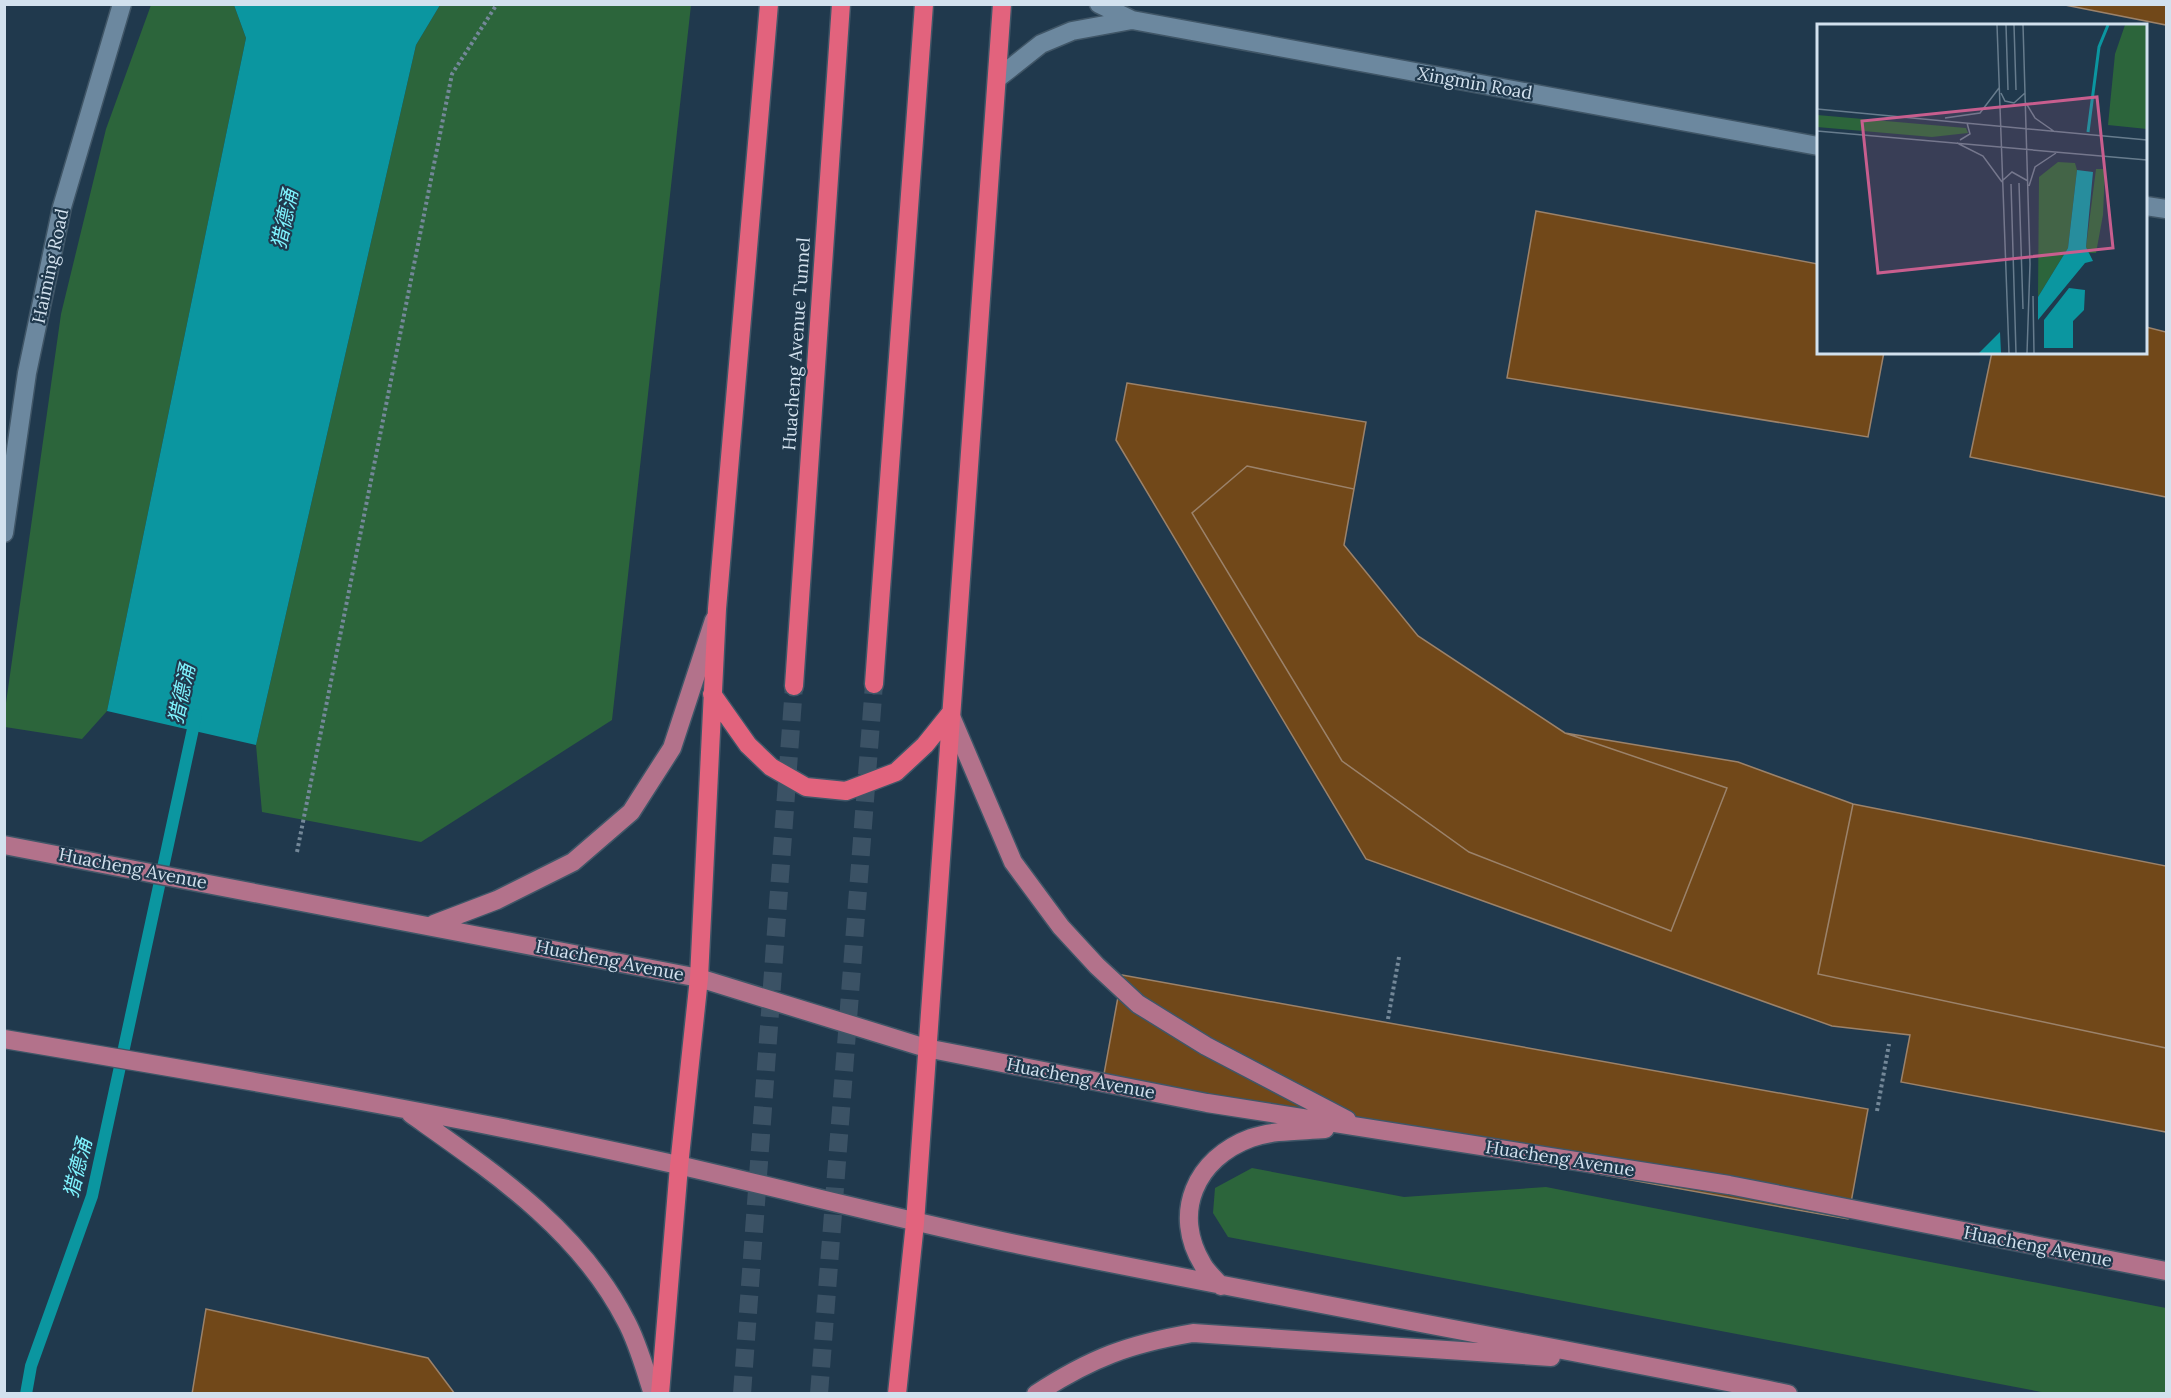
<svg xmlns="http://www.w3.org/2000/svg" width="2171" height="1398" font-family="Lora,'Noto Sans SC',serif">
<style>
.green{fill:#2c653b}
.water{fill:#0b96a0}
.lines{fill:none;stroke-linecap:round;stroke-linejoin:round}
.stream{stroke:#0b96a0;stroke-width:12}
.building{fill:#714819;stroke:#9b826a;stroke-width:1.5}
.highway-tunnel{stroke:#3b5265;stroke-width:18;stroke-dasharray:18 9;stroke-linecap:butt}
.minor-casing{stroke:#405667;stroke-width:21}
.major-casing{stroke:#405667;stroke-width:21}
.highway-casing{stroke:#405667;stroke-width:21}
.path{stroke:#748899;stroke-width:4;stroke-dasharray:3 3;stroke-linecap:butt}
.minor{stroke:#6c889f;stroke-width:18}
.major{stroke:#b3728b;stroke-width:18}
.highway{stroke:#e2637d;stroke-width:18}
.labels{text-anchor:middle;dominant-baseline:central;stroke-width:4.5;stroke-linejoin:round;paint-order:stroke}
.street-label{font-size:18px;fill:#d2e1ee;stroke:#20394d}
.water-label{font-size:20px;font-style:italic;fill:#7ff3fe;stroke:#20394d}
.inset-river{fill:none;stroke:#0b96a0;stroke-width:3}
.inset-road{fill:none;stroke:#677c8d;stroke-width:1.5}
.view{fill:#c85e8e;fill-opacity:0.15;stroke:#c85e8e;stroke-width:3}
.inset-edge{fill:none;stroke:#d2e1ee;stroke-width:3}
</style>
<rect width="100%" height="100%" fill="#20394d"/>
<!-- green -->
<path class="green" d="M151,5H234L246,38L107,711L82,739L5,727V710L61,314L106,129Z
M440,5H691L612,720L421,842L262,812L256,745L416,45Z
M1252,1168L1404,1197L1546,1187L2166,1308V1393H2047L1228,1237L1213,1213L1215,1188Z"/>
<!-- water -->
<path class="water" d="M234,5H440L416,45L256,745L107,711L246,38Z"/>
<g class="lines">
<!-- stream -->
<path class="stream" d="M26,1394L31,1366L92,1196L196,715"/>
</g>
<!-- building -->
<path class="building" d="M2060,4H2166V25Z
M1536,211L1818,264V352H1884L1868,437L1507,378Z
M2146,327L2166,332V497L1970,457L1992,352H2146Z
M1127,383L1366,422L1344,545L1418,636L1565,733L1738,762L1853,804L2166,866V1132L1901,1082L1910,1035L1832,1026L1366,859L1116,440Z
M1247,466L1354,489L1344,545L1418,636L1565,733L1727,788L1671,931L1469,852L1342,761L1192,513Z
M1853,804L2166,866V1048L1818,974Z
M1122,975L1868,1109L1848,1219L1102,1085Z
M206,1309L428,1358L455,1394H192Z"/>
<g class="lines">
<!-- highway-tunnel -->
<path class="highway-tunnel" d="M742,1394L794,686
M819,1394L874,684"/>
<!-- minor casing -->
<g class="minor-casing">
<path id="minor" d="M1099,4L1132,20
M998,78L1041,44L1072,31L1132,20L1818,146
M2146,206L2166,209
M4,533L27,373L62,207L122,4"/>
</g>
<!-- major casing -->
<g class="major-casing">
<path id="major" d="M950,714L1013,862L1061,927L1097,966L1138,1004L1206,1046L1347,1120
M4,845L699,978L926,1048L1207,1103L1729,1185L2166,1271
M434,924L497,900L573,862L631,812L672,748L714,620
M4,1039C230,1077 455,1115 678,1165C791,1191 903,1220 1016,1244C1273,1297 1531,1342 1788,1394
M411,1114C493,1172 579,1229 626,1321C638,1343 645,1370 653,1394
M1221,1286C1215,1279 1207,1272 1203,1265C1171,1213 1196,1158 1251,1138C1274,1130 1301,1131 1325,1129
M1036,1394C1091,1358 1129,1344 1193,1333L1551,1357"/>
</g>
<!-- highway casing -->
<g class="highway-casing">
<path id="highway" d="M874,684L924,4
M794,686L841,4
M712,694L748,745L771,767L806,787L846,791L896,772L925,745L950,714
M660,1394L679,1166L699,978L717,609L769,4
M897,1394L915,1223L1002,4"/>
</g>
<!-- path -->
<path class="path" d="M297,852L452,74L497,4
M1388,1019L1399,957
M1877,1111L1889,1044"/>
<!-- minor -->
<use href="#minor" class="minor"/>
<!-- major -->
<use href="#major" class="major"/>
<!-- highway -->
<use href="#highway" class="highway"/>
</g>
<g class="labels">
<!-- street labels -->
<g class="street-label">
<text transform="translate(1475 83) rotate(10)">Xingmin Road</text>
<text transform="translate(50 266) rotate(-78)">Haiming Road</text>
<text transform="translate(796 344) rotate(-86)">Huacheng Avenue Tunnel</text>
<text transform="translate(133 868) rotate(11)">Huacheng Avenue</text>
<text transform="translate(610 960) rotate(11)">Huacheng Avenue</text>
<text transform="translate(1081 1078) rotate(11)">Huacheng Avenue</text>
<text transform="translate(1560 1158) rotate(9)">Huacheng Avenue</text>
<text transform="translate(2038 1246) rotate(11)">Huacheng Avenue</text>
</g>
<!-- water labels -->
<g class="water-label">
<text transform="translate(284 219) rotate(-78)">猎德涌</text>
<text transform="translate(181 694) rotate(-78)">猎德涌</text>
<text transform="translate(77 1168) rotate(-76)">猎德涌</text>
</g>
</g>
<!-- overview -->
<g transform="translate(1817 24)">
<rect width="330" height="330" fill="#20394d"/>
<path d="M308,1H330V105L291,101L298,30ZM0,91L149,104L151,109L115,113L0,103ZM241,138L258,139L260,146L251,224L221,273L222,153ZM279,145H288L286,191L279,229H272L269,223Z" fill="#2c653b"/>
<path d="M260,146L276,148L269,223L276,237L268,239L221,296V273L251,224ZM252,264L268,266L267,286L256,297V324H227V296ZM183,308L184,329H162Z" fill="#0b96a0"/>
<path class="inset-river" d="M271,108L282,23L291,1"/>
<path class="inset-road" d="M180,1L192,329M189,1L191,66M197,1L199,66M206,1L213,240L210,329M184,69L188,77L197,79L208,69M209,79L218,94L238,108M0,85L330,116M128,94L163,89L182,64M0,107L330,136M143,116L153,110L150,99M140,119L166,132L185,158M185,157L195,148L211,157M202,159L206,285M194,160L199,329M212,162L218,143L239,129M216,272L217,329"/>
<path class="view" d="M280,73L296,224L61,249L45,97Z"/>
<rect width="330" height="330" class="inset-edge"/>
</g>
<!-- border -->
<rect width="2171" height="1398" fill="none" stroke="#d2e1ee" stroke-width="12"/>
</svg>
